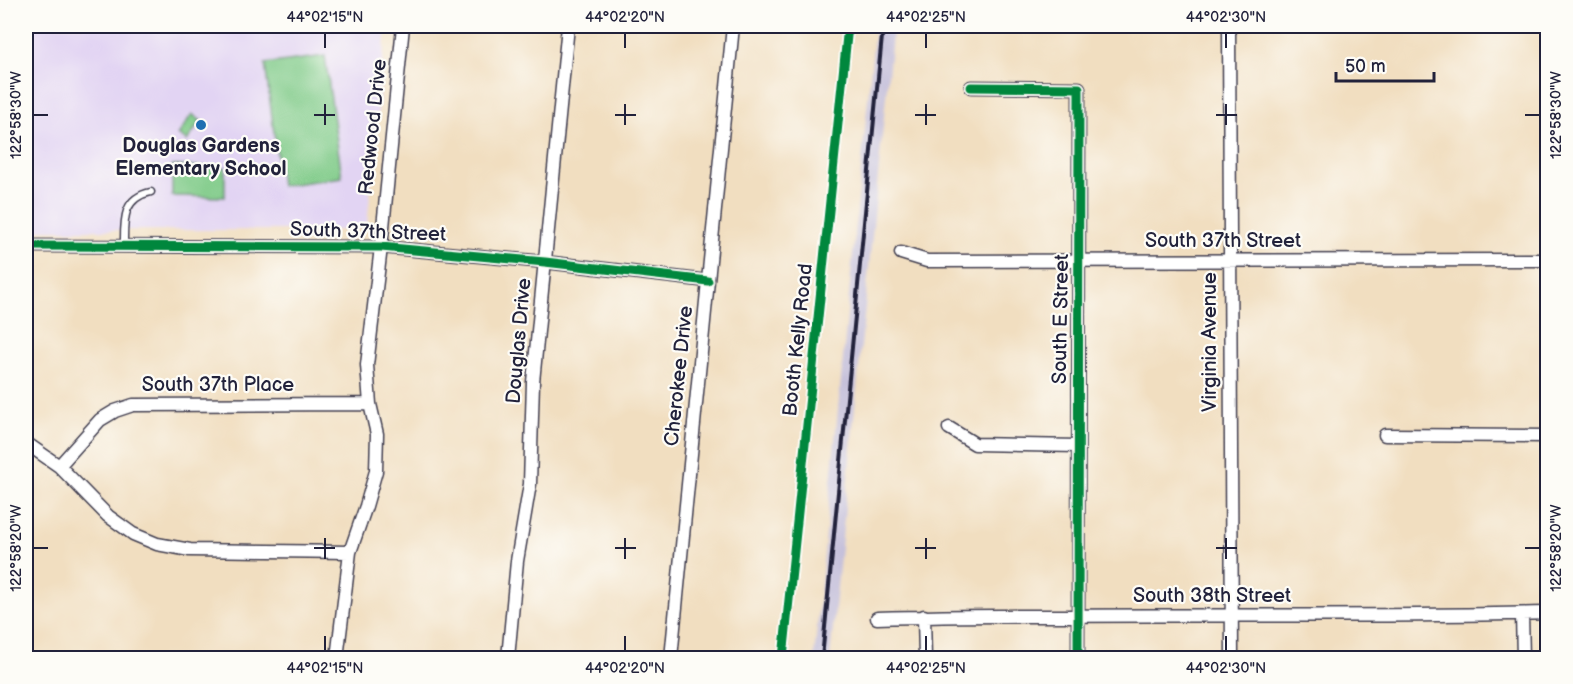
<svg xmlns="http://www.w3.org/2000/svg" width="1573" height="684" font-family="'Balsamiq Sans',sans-serif">
<style>
.built{fill:#e2d4f3}
.industrial{fill:#c5c0da}
.green{fill:#80cb89;stroke:#517662;stroke-width:1.5}
.lines{fill:none;stroke-linecap:round;stroke-linejoin:round}
.service-casing{stroke:#413e4f;stroke-width:9}
.minor-casing{stroke:#413e4f;stroke-width:15}
.service{stroke:#fff;stroke-width:6}
.minor{stroke:#fff;stroke-width:12}
.rail{stroke:#22223b;stroke-width:4}
.cycleway-casing{stroke:#fdfcf7;stroke-width:13}
.cycleway{stroke:#00873e;stroke-width:9}
.ticks{fill:none;stroke:#22223b;stroke-width:2}
.poi-dot{fill:#1f6fb2;stroke:#fdfcf7;stroke-width:2}
.labels{text-anchor:middle;dominant-baseline:central;stroke-width:4.5;stroke-linejoin:round;paint-order:stroke}
.street-label{font-size:20px;fill:#22223b;stroke:#fdfcf7}
.poi-label{font-size:20px;font-weight:bold;fill:#22223b;stroke:#fdfcf7}
.neatline{fill:none;stroke:#22223b;stroke-width:2}
.ticks-label{font-size:15px;text-anchor:middle;fill:#22223b}
</style>
<rect width="100%" height="100%" fill="#fdfcf7"/>
<filter id="ink" filterUnits="userSpaceOnUse"><feTurbulence type="fractalNoise" baseFrequency=".0167" numOctaves="2"/><feDisplacementMap in="SourceGraphic" scale="12" xChannelSelector="R" yChannelSelector="G"/><feConvolveMatrix kernelMatrix="1 2 1 2 8 2 1 2 1" color-interpolation-filters="sRGB"/></filter>
<filter id="wash" filterUnits="userSpaceOnUse"><feTurbulence type="fractalNoise" baseFrequency=".008" numOctaves="4" result="noise"/><feDisplacementMap in="SourceGraphic" scale="24" xChannelSelector="R" yChannelSelector="G"/><feGaussianBlur stdDeviation="1.35" result="paint"/><feColorMatrix in="noise" values="0 0 0 0 0 0 0 0 0 0 0 0 0 0 0 0 0 1.4 0 .05"/><feComposite in="paint" operator="in"/></filter>
<g filter="url(#wash)">
<rect width="100%" height="100%" fill="#f1dec0"/>
<!-- built -->
<path class="built" d="M26,26H386L367,225L355,230H26Z"/>
<!-- industrial -->
<path class="industrial" d="M875,26H893L830,658H814Z"/>
<!-- green -->
<path class="green" d="M325,56L342,177L281,186L265,64Z
M192,114L201,121L187,141L178,135Z
M172,166L225,167V197L172,196Z"/>
</g>
<g filter="url(#ink)">
<g class="lines">
<!-- service casing -->
<g class="service-casing">
<path id="service" d="M26,195L29,204L28,246
M124,246C124,221 122,198 151,192
M783,658L848,26"/>
</g>
<!-- minor casing -->
<g class="minor-casing">
<path id="minor" d="M1229,26L1232,658
M971,87L1079,88L1078,658
M26,246L381,247L545,262L708,281
M901,253L927,261L1548,260
M949,428L975,444L1078,446
M1385,435L1548,436
M26,443L59,466L100,420L115,411L133,405L370,404
M59,466L108,516L133,534L157,544L190,550L350,552
M1522,614L1523,658
M924,616L925,658
M877,618C1100,612 1324,619 1548,613
M337,658L350,552L366,506L376,471L377,434L370,404L367,365L381,247L403,26
M508,658L517,561L530,484L533,382L568,26
M671,658L733,26"/>
</g>
<!-- service -->
<use href="#service" class="service"/>
<!-- minor -->
<use href="#minor" class="minor"/>
<!-- rail -->
<path class="rail" d="M822,658L883,26"/>
<!-- cycleway casing -->
<g class="cycleway-casing">
<path id="cycleway" d="M971,87L1079,88L1078,658
M26,246L381,247L545,262L708,281
M783,658L848,26"/>
</g>
<!-- cycleway -->
<use href="#cycleway" class="cycleway"/>
</g>
</g>
<!-- ticks -->
<path class="ticks" d="M325,33V48M625,33V48M926,33V48M1226,33V48M325,104V125M625,104V125M926,104V125M1226,104V125M33,115H48M314,115H335M615,115H636M915,115H936M1216,115H1237M1525,115H1540M325,538V559M625,538V559M926,538V559M1226,538V559M33,548H48M314,548H335M615,548H636M915,548H936M1216,548H1237M1525,548H1540M325,636V651M625,636V651M926,636V651M1226,636V651"/>
<!-- markers -->
<circle class="poi-dot" cx="201" cy="125" r="6"/>
<g class="labels">
<!-- street labels -->
<g class="street-label">
<text transform="translate(373 127) rotate(-84)">Redwood Drive</text>
<text transform="translate(368 232) rotate(2)">South 37th Street</text>
<text x="1223" y="241">South 37th Street</text>
<text transform="translate(1061 319) rotate(-89)">South E Street</text>
<text transform="translate(798 340) rotate(-84)">Booth Kelly Road</text>
<text transform="translate(519 341) rotate(-85)">Douglas Drive</text>
<text transform="translate(1210 342) rotate(-90)">Virginia Avenue</text>
<text transform="translate(679 376) rotate(-84)">Cherokee Drive</text>
<text x="218" y="385">South 37th Place</text>
<text x="1212" y="596">South 38th Street</text>
</g>
<!-- poi labels -->
<g class="poi-label">
<text x="201" y="146">Douglas Gardens<tspan x="201" dy="23">Elementary School</tspan></text>
</g>
</g>
<!-- margin -->
<rect width="1573" height="684" fill="none" stroke="#fdfcf7" stroke-width="66"/>
<!-- scale -->
<path d="M1336 72v9h98v-9" fill="none" stroke="#22223b" stroke-width="3"/>
<text x="1345" y="72" font-size="18" fill="#22223b" stroke="#fdfcf7" stroke-width="4.5" paint-order="stroke">50 m</text>
<rect x="33" y="33" width="1507" height="618" class="neatline"/>
<g class="ticks-label">
<text x="325" y="22">44°02'15"N</text>
<text x="625" y="22">44°02'20"N</text>
<text x="926" y="22">44°02'25"N</text>
<text x="1226" y="22">44°02'30"N</text>
<text transform="translate(1556 115) rotate(-90)" y="5">122°58'30"W</text>
<text transform="translate(16 115) rotate(-90)" y="5">122°58'30"W</text>
<text transform="translate(1556 548) rotate(-90)" y="5">122°58'20"W</text>
<text transform="translate(16 548) rotate(-90)" y="5">122°58'20"W</text>
<text x="325" y="673">44°02'15"N</text>
<text x="625" y="673">44°02'20"N</text>
<text x="926" y="673">44°02'25"N</text>
<text x="1226" y="673">44°02'30"N</text>
</g>
</svg>
